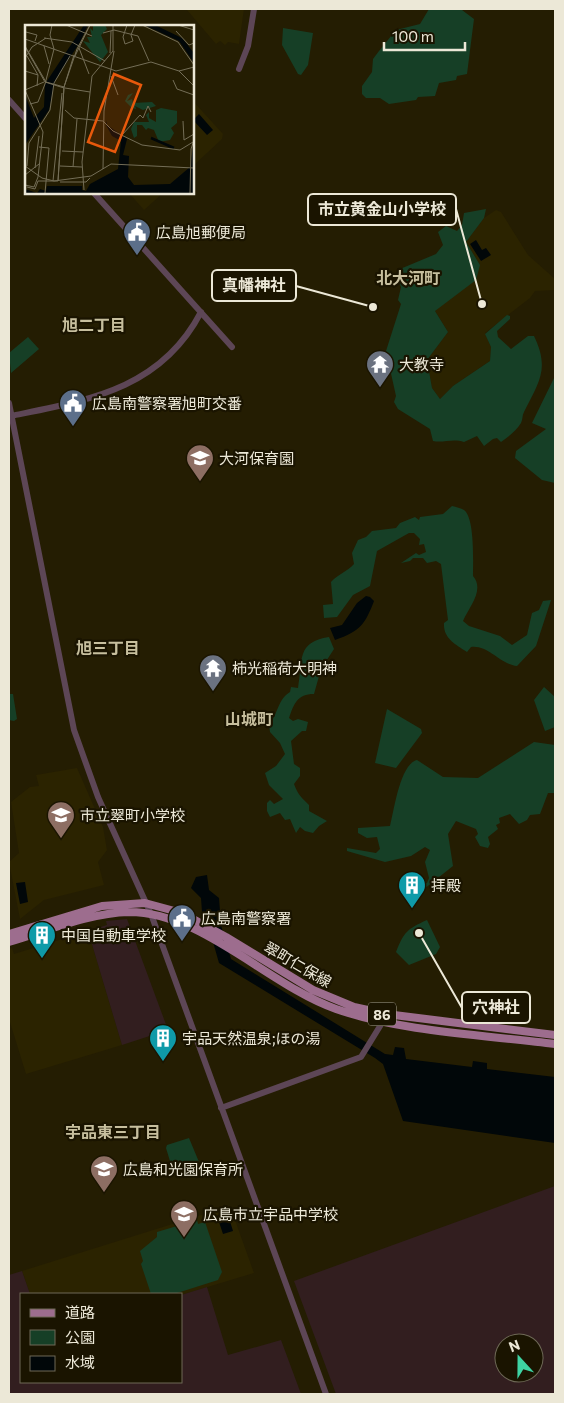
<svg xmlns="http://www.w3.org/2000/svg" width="564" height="1403" font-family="Commissioner,'Noto Sans JP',sans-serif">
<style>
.built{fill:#2b2300}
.industrial{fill:#321e1f;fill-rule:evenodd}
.green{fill:#163f26}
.water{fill:#010709}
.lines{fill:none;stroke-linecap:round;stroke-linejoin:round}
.minor{stroke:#5d4656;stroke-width:6}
.major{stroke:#9d6d8e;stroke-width:8}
.labels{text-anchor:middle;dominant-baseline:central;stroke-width:4.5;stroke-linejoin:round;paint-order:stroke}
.shield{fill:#1a1400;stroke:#ada896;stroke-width:1}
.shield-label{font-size:14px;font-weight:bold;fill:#ece8d7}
.poi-label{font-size:15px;fill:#ece8d7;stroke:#1a1400;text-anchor:start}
.street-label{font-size:15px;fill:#ece8d7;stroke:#1a1400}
.neighbourhood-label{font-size:16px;font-weight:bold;fill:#c7bf9e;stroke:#1a1400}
.inset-river{fill:none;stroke:#010709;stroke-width:2.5}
.inset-road{fill:none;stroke:#746e57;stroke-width:1}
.view{fill:#e8590c;fill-opacity:0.15;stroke:#e8590c;stroke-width:2.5}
.inset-edge{fill:none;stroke:#ece8d7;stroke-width:2.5}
.leader{fill:none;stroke:#ece8d7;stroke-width:2}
.callout-dot{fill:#ece8d7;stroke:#1a1400;stroke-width:2}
.callout{fill:#1a1400;stroke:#ece8d7;stroke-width:2}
.callout-label{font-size:16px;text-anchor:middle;font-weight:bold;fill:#ece8d7}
</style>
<rect width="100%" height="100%" fill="#241d02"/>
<!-- built -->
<path class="built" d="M188,9H244L239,44L228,42L225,45L220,41L216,44L187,10Z
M192,100L223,134L222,139L193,166Z
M129,193H163L144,210Z
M496,210L501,212L528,255L555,279V290L535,291L530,298L485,333L491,347L490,361L453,386L440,399L432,388L427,360L448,332L435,311L480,265L466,242L484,218Z
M77,768L103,827L107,850L98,862L104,885L44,900L20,919L9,862L19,853L11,802L30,787L39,786L36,775Z
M88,931L122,1045L26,1074L9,1019V949L12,948L14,954Z
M230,1206L254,1273L181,1295L30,1294L22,1271Z"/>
<!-- industrial -->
<path class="industrial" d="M127,919L168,1030L122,1045L88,931L107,925L106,921Z
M555,1186V1394H336L294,1281ZM504,1343H534V1373H504Z
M22,1271L30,1294H21V1382H181V1295L207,1287L228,1355L281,1340L301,1394H9V1275Z"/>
<!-- green -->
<path class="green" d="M429,9L462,10L474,19L467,74L457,76L456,80L439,83L435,96L418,97L416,100L389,104L380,98H366L362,94V86L372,72L373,59L379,51L396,30L420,24Z
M283,28L313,33L308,65L301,75L298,74L282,45Z
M486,209L484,218L466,242L480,265L476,280L435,311L448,332L427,360L432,388L440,399L453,386L490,361L491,347L485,334L507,315L510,316V319L497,331L498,337L511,349L528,336H534C550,369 539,382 524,412C522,415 523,419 521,423C516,431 508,437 501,442L497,438L493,439L484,446L477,436L464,442C453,438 444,443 433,441L430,429L398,409L394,402L396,396L386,351L401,304L398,300L401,287L397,278L400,269L436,254L443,245L438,232L446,226L457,231L462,225L464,213Z
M28,337L39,349L11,373L9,353Z
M555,376V483L542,480L515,458L516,451L546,429L532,423Z
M452,506C456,507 461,508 464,510C475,518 473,563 473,576C485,590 469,607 463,621L469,626L500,636L512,645L527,635L532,613L539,610L543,601L551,600L536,646L517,666C499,664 489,645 471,647L467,652C455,644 443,638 444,623L448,620L441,564L436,561L427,563L423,558H413L410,561L401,563L416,553L419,555L426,552L424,544L419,545L420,539L414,533H409L377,551L370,586L353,595L337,617L324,618L323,605L333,604L331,582C338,574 347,572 354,564L352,553L358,540L366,537L372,531L396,528L400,523L415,517L419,520L420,517L443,514Z
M329,637L334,649L321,669L314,694C297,694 294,704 289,718L293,721L298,719L308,722L306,731H302L291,741L294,764L300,768V776L294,784C298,795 302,798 309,805V811L327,821L319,826L313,833L305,831L300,827L296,833L290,819L285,820L280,813L270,817L267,811V803L270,800L274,804L283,799L269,785L265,773L276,766L285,754L280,743L270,732L269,725C278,714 278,699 290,692L291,687L298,688C303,660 296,642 329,637Z
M544,687L555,697V727L545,731L534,700Z
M9,694H13L17,719L14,721L9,720Z
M387,709L421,729L422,733L396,768L375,763Z
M534,742L555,745V793H548L540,814L530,815L527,820L519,824L510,814L499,818L500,823L496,825L498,829L488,837L490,844L488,848L480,846L475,837L478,834L476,829L456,821L448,834L453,866L424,889L423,884L427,883L429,878L425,862L430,850L425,847L411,856L385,862L347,851V848L376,853L380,849L377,837L367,838L358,833V828L390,826C394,811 400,764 417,760L443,777L478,778Z
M427,920L440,947L436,954L409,965L396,952C404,932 407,929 427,920Z
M189,1138L199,1162L173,1171L166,1148L167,1145Z
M197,1220L198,1224L205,1222L222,1272L218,1280L174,1294H151L141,1264L143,1261L140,1251L157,1237V1232Z"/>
<!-- water -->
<path class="water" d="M199,114L213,130L207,135L193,120Z
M476,240L482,250L486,248L491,255L481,261L470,244Z
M366,596L370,597L374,601C365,624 361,631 335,640L330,628L342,625L357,603Z
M207,875L209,890L219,898L221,925L231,959L385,1054L393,1055L395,1047L404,1048L406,1059L472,1067L473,1061L487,1063V1069L555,1077V1143L403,1121L383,1064L375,1058L219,963L205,914L202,912L201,898L191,888L196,877Z
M25,882L28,902L20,904L16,883Z
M227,1212L233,1231L223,1234L217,1216Z"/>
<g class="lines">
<!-- minor -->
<path class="minor" d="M239,69L248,46L254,9
M9,100L26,119
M93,192L232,347
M9,403L74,730L98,797L151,914L326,1394
M11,416C89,400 161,389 201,312
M221,1108L361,1057L385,1018"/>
<!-- major -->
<path class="major" d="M9,934L102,906L145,903L182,913L226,937L313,990L354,1007L386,1014L555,1035
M9,942C47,931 89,913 129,912C202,912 268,985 336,1009C402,1032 485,1035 555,1044"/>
</g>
<!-- icons -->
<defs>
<g id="civic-pin" transform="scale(1.4375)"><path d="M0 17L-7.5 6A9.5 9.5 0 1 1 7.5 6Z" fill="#5c6f8a" stroke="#1a1400"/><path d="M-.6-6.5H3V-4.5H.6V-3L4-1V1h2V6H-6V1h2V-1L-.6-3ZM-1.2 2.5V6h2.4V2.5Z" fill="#fff"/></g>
<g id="temple-pin" transform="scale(1.4375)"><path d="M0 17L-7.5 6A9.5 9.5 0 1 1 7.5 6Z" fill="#6b7280" stroke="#1a1400"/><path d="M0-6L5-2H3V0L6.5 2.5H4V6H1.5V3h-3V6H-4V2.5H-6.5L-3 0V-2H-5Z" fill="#fff"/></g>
<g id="school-pin" transform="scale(1.4375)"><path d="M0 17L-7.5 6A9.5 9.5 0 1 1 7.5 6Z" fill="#8d6e63" stroke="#1a1400"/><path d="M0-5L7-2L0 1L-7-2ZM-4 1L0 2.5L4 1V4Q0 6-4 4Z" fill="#fff"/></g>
<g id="building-pin" transform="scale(1.4375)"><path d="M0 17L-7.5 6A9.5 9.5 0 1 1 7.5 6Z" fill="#0f9aa8" stroke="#1a1400"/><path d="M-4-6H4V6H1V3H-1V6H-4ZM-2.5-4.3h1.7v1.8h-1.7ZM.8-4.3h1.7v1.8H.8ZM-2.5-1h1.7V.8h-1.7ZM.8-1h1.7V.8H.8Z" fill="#fff"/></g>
</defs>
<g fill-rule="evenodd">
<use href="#civic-pin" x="137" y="232"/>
<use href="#temple-pin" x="380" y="364"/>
<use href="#civic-pin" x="73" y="403"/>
<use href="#school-pin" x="200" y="458"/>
<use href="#temple-pin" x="213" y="668"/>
<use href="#school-pin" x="61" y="815"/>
<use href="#building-pin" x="412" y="885"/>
<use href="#civic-pin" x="182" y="918"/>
<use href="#building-pin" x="42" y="935"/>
<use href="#building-pin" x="163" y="1038"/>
<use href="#school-pin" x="104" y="1169"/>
<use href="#school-pin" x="184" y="1214"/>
</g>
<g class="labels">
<!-- shield labels -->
<rect class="shield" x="368" y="1002.5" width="28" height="23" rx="4"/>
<g class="shield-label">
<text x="382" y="1014">86</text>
</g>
<!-- poi labels -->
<g class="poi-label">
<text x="156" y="232">広島旭郵便局</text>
<text x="399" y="364">大教寺</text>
<text x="92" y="403">広島南警察署旭町交番</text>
<text x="219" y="458">大河保育園</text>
<text x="232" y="668">柿光稲荷大明神</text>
<text x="80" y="815">市立翠町小学校</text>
<text x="431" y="885">拝殿</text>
<text x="201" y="918">広島南警察署</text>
<text x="61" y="935">中国自動車学校</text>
<text x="182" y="1038">宇品天然温泉;ほの湯</text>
<text x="123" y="1169">広島和光園保育所</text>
<text x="203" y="1214">広島市立宇品中学校</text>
</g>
<!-- street labels -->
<g class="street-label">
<text transform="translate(298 964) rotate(30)">翠町仁保線</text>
</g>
<!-- neighbourhood labels -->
<g class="neighbourhood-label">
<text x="408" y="277">北大河町</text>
<text x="94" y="324">旭二丁目</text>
<text x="108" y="647">旭三丁目</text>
<text x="249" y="718">山城町</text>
<text x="113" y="1131">宇品東三丁目</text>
</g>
</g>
<!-- overview -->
<g transform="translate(25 25)">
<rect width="169" height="169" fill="#241d02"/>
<path d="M68,0H80L82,4L76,10L83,27L75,37L58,16L65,18L62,12H67L65,3L68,6ZM108,68L102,76L107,74L108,78L127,77L131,81L118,85L110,81L111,84L107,83L100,76L103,70ZM136,83L152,86V98L146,103L149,108L145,115L134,117L129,105L123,103L121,105L117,100H112V111L109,113L106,104L109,97H124L121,90L124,87V93L131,97V85Z" fill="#163f26"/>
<path d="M59,0H63L55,17L30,56L24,85L0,120V70L9,93L19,82L20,59ZM119,0H130L157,13L169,28V38L154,16ZM82,95V100L102,114L98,130L104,131L103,152L109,160L145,159L165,142L169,116V168H0V164L12,168L15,164L21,166L22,161H57V165L61,166L65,159L93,144L96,116L87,111L81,100Z" fill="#010709"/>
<path class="inset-river" d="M126,113L149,123"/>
<path class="inset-road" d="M41,0L67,11M102,0L98,12L100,19L108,16L106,10L110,0M117,0L153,17L169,40M153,0L169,5M151,6L164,20L169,18M1,7L12,10L10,16M78,8L89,5L113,11L124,36M19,13L47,17L80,36M0,14L91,46L126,37L154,46L169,61M0,21L21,57L39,62M19,21L24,39M0,22L20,57L39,63M54,23L64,49M85,28L86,6M2,31L13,50M50,31L65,0M0,33L7,22L21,13M0,46L13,50L12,61M154,46L169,42M86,51L93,70M148,55L152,64L169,70M40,63L65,67M0,65L18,107L13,152L9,162L0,160M0,65L19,57M5,79L13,77L20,59L29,24L25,10L27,0M40,85L49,93L78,96L88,106L117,120L155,125L168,117M158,96L159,115L169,109M97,110L115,90L118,93L123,81L126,87M14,122L24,123L20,168M37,126L58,127M0,141L17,153L29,156L66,151L86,139L169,143M2,141L4,118L25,85L29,58L45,31M35,141L57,142M48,142L52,94M10,143L14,111M78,144L79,86L89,26M0,150L14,139M28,156L37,68M33,156L39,62L49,30M35,157H61L65,153M2,162L10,164L13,156H33L39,62L52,24L65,0M59,165L57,137L67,51L88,26V0M165,168L166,124L169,115"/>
<path class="view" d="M89,49L116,60L90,127L63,117Z"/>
<rect width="169" height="169" class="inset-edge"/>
</g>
<!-- callouts -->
<path class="leader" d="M482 304L456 209M373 307L296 286M419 933L462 1008"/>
<g class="callout-dot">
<circle cx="482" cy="304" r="5"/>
<circle cx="373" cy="307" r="5"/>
<circle cx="419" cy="933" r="5"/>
</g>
<g class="callout">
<rect x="308" y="194" width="148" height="31" rx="5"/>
<rect x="212" y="270" width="84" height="31" rx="5"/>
<rect x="462" y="992" width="68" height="31" rx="5"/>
</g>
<g class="callout-label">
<text x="382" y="215">市立黄金山小学校</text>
<text x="254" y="291">真幡神社</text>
<text x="496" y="1013">穴神社</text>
</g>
<!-- border -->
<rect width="564" height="1403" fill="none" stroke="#ece8d7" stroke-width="20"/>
<!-- legend -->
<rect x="20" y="1293" width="162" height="90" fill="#1a1400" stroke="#6e6956"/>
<rect x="30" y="1309" width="25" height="8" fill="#9d6d8e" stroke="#6e6956"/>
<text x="65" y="1318" font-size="15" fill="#ece8d7">道路</text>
<rect x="30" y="1330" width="25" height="15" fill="#163f26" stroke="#6e6956"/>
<text x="65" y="1343" font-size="15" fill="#ece8d7">公園</text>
<rect x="30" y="1356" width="25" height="15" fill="#010709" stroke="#6e6956"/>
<text x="65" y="1368" font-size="15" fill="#ece8d7">水域</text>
<!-- north arrow -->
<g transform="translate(519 1358) rotate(339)"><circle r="24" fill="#1a1400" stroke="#6e6956"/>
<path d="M0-4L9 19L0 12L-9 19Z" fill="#3ed4a3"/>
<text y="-8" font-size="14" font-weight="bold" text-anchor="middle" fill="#ece8d7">N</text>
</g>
<!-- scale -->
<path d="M384 42v8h81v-8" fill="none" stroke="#ece8d7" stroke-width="2.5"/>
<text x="392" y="42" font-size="15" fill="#ece8d7" stroke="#1a1400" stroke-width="4" paint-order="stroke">100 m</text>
</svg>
